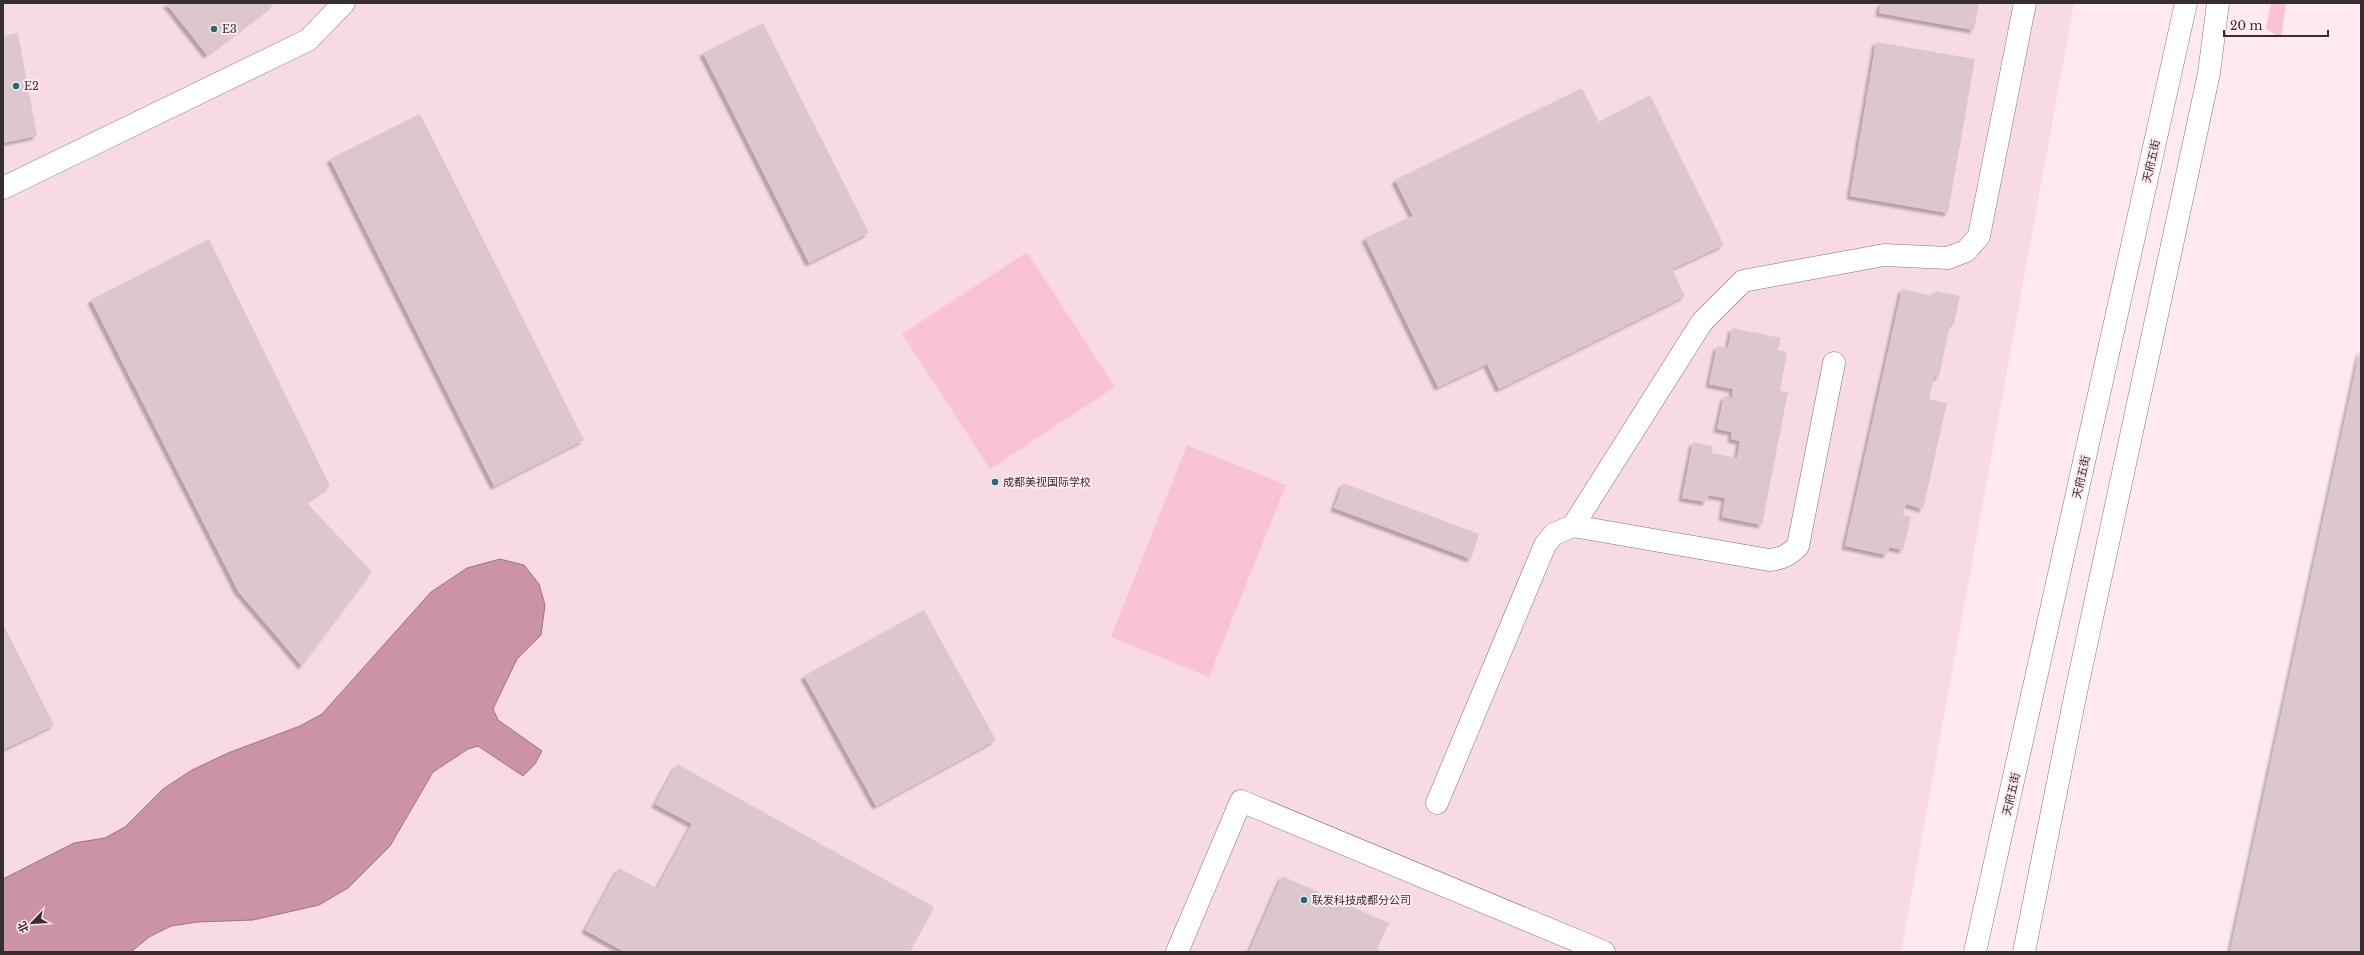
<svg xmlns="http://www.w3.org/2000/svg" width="2364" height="955" font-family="'Libre Baskerville','Noto Sans SC',serif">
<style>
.built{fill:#f8dae2}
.green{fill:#fac3d4}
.water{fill:#cb93a5;stroke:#9e7582}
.building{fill:#dcc7cd;filter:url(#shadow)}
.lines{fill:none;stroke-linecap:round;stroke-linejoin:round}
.minor-casing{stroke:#857278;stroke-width:23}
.minor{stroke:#fff;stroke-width:22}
.poi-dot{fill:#226c76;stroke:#fee9ef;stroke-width:1.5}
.labels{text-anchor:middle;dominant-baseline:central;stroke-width:4;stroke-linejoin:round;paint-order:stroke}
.poi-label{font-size:11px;fill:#362e31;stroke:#fee9ef;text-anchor:start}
.street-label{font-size:11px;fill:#362e31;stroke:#fee9ef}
</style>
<defs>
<filter id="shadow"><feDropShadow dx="-3.5" dy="3.5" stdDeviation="1" flood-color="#0004"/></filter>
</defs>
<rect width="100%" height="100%" fill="#fee9ef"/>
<!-- built -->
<path class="built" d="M3,3H2074L1901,952H3Z"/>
<!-- green -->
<path class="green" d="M2271,3H2286L2281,38L2266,29Z
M1027,252L1115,387L990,469L902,334Z
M1187,445L1286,485L1209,677L1111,637Z"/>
<!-- water -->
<path class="water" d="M500,559L524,565L539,584L545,605L541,635L517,659L493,709L498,720L542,751L535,764L523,776L478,746L468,749L433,772L390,846L348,888L319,905L253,920L198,922L171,926L149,937L131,952H3V879L74,843L105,838L125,827L163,789L192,770L228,753L300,726L322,714L431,592L467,568Z"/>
<!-- building -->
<path class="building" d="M166,3H275L207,55Z
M1881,3H1979L1974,30L1879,13Z
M763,23L869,233L809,263L703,53Z
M18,33L37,136L3,143V36Z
M1876,42L1975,59L1948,213L1850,196Z
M1582,88L1599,122L1650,95L1724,245L1672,269L1685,296L1499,389L1487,364L1438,387L1365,238L1413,216L1395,180Z
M420,114L584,440L494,486L330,159Z
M209,239L330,486L306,502L372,572L302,666L238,591L91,300Z
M1902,289L1934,296L1935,291L1960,296L1954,324H1950L1939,377L1934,376L1929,399L1947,403L1923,509L1906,504L1903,515L1911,517L1903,550L1889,547L1887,555L1845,546Z
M1732,328L1781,338L1778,350L1787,352L1780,391L1788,392L1762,525L1722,517L1725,498L1708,495L1706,502L1682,498L1693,442L1713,446L1712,453L1737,458L1740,441L1731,439L1732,432L1717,429L1724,396L1732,398L1733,389L1709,384L1717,346L1728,348Z
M2361,350V952H2230L2360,350Z
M1343,483L1479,534L1471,559L1334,508Z
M924,610L996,740L876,806L804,676Z
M3,624L54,725L3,750Z
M677,764L934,907L910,952H625L585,930L619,868L657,888L692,824L655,804Z
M1282,876L1389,923L1377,949L1383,952H1249Z"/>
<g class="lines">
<!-- minor casing -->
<g class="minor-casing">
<path id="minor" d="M3,188L308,40L344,3
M1573,526L1769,560C1782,559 1789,555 1798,546L1834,363
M1437,803L1545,545L1554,534L1573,526L1702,322L1743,281L1884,255L1948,258L1966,251L1979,236L2025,3
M1177,952L1241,801L1604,952
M1975,952L2186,3
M2024,952L2076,692L2209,73L2218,3"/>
</g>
<!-- minor -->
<use href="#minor" class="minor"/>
</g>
<!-- markers -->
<g class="poi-dot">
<circle cx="214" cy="29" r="4"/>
<circle cx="16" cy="86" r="4"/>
<circle cx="995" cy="482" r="4"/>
<circle cx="1304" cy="900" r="4"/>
</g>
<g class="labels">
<!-- poi labels -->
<g class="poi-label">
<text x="222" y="29">E3</text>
<text x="24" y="86">E2</text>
<text x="1003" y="482">成都美视国际学校</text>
<text x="1312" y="900">联发科技成都分公司</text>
</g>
<!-- street labels -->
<g class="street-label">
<text transform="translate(2151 161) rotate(-77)">天府五街</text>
<text transform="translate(2081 477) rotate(-77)">天府五街</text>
<text transform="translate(2011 794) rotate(-77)">天府五街</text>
</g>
</g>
<!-- border -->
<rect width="2364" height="955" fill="none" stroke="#362e31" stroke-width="8"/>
<!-- north arrow -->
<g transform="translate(32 923) rotate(245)" stroke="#fee9ef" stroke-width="3" paint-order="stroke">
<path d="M0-3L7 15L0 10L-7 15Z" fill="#362e31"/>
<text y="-6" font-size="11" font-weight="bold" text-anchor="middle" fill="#362e31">北</text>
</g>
<!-- scale -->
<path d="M2224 30v6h104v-6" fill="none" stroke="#362e31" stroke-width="2"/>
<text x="2230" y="30" font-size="12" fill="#362e31" stroke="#fee9ef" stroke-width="3" paint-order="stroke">20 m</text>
</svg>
